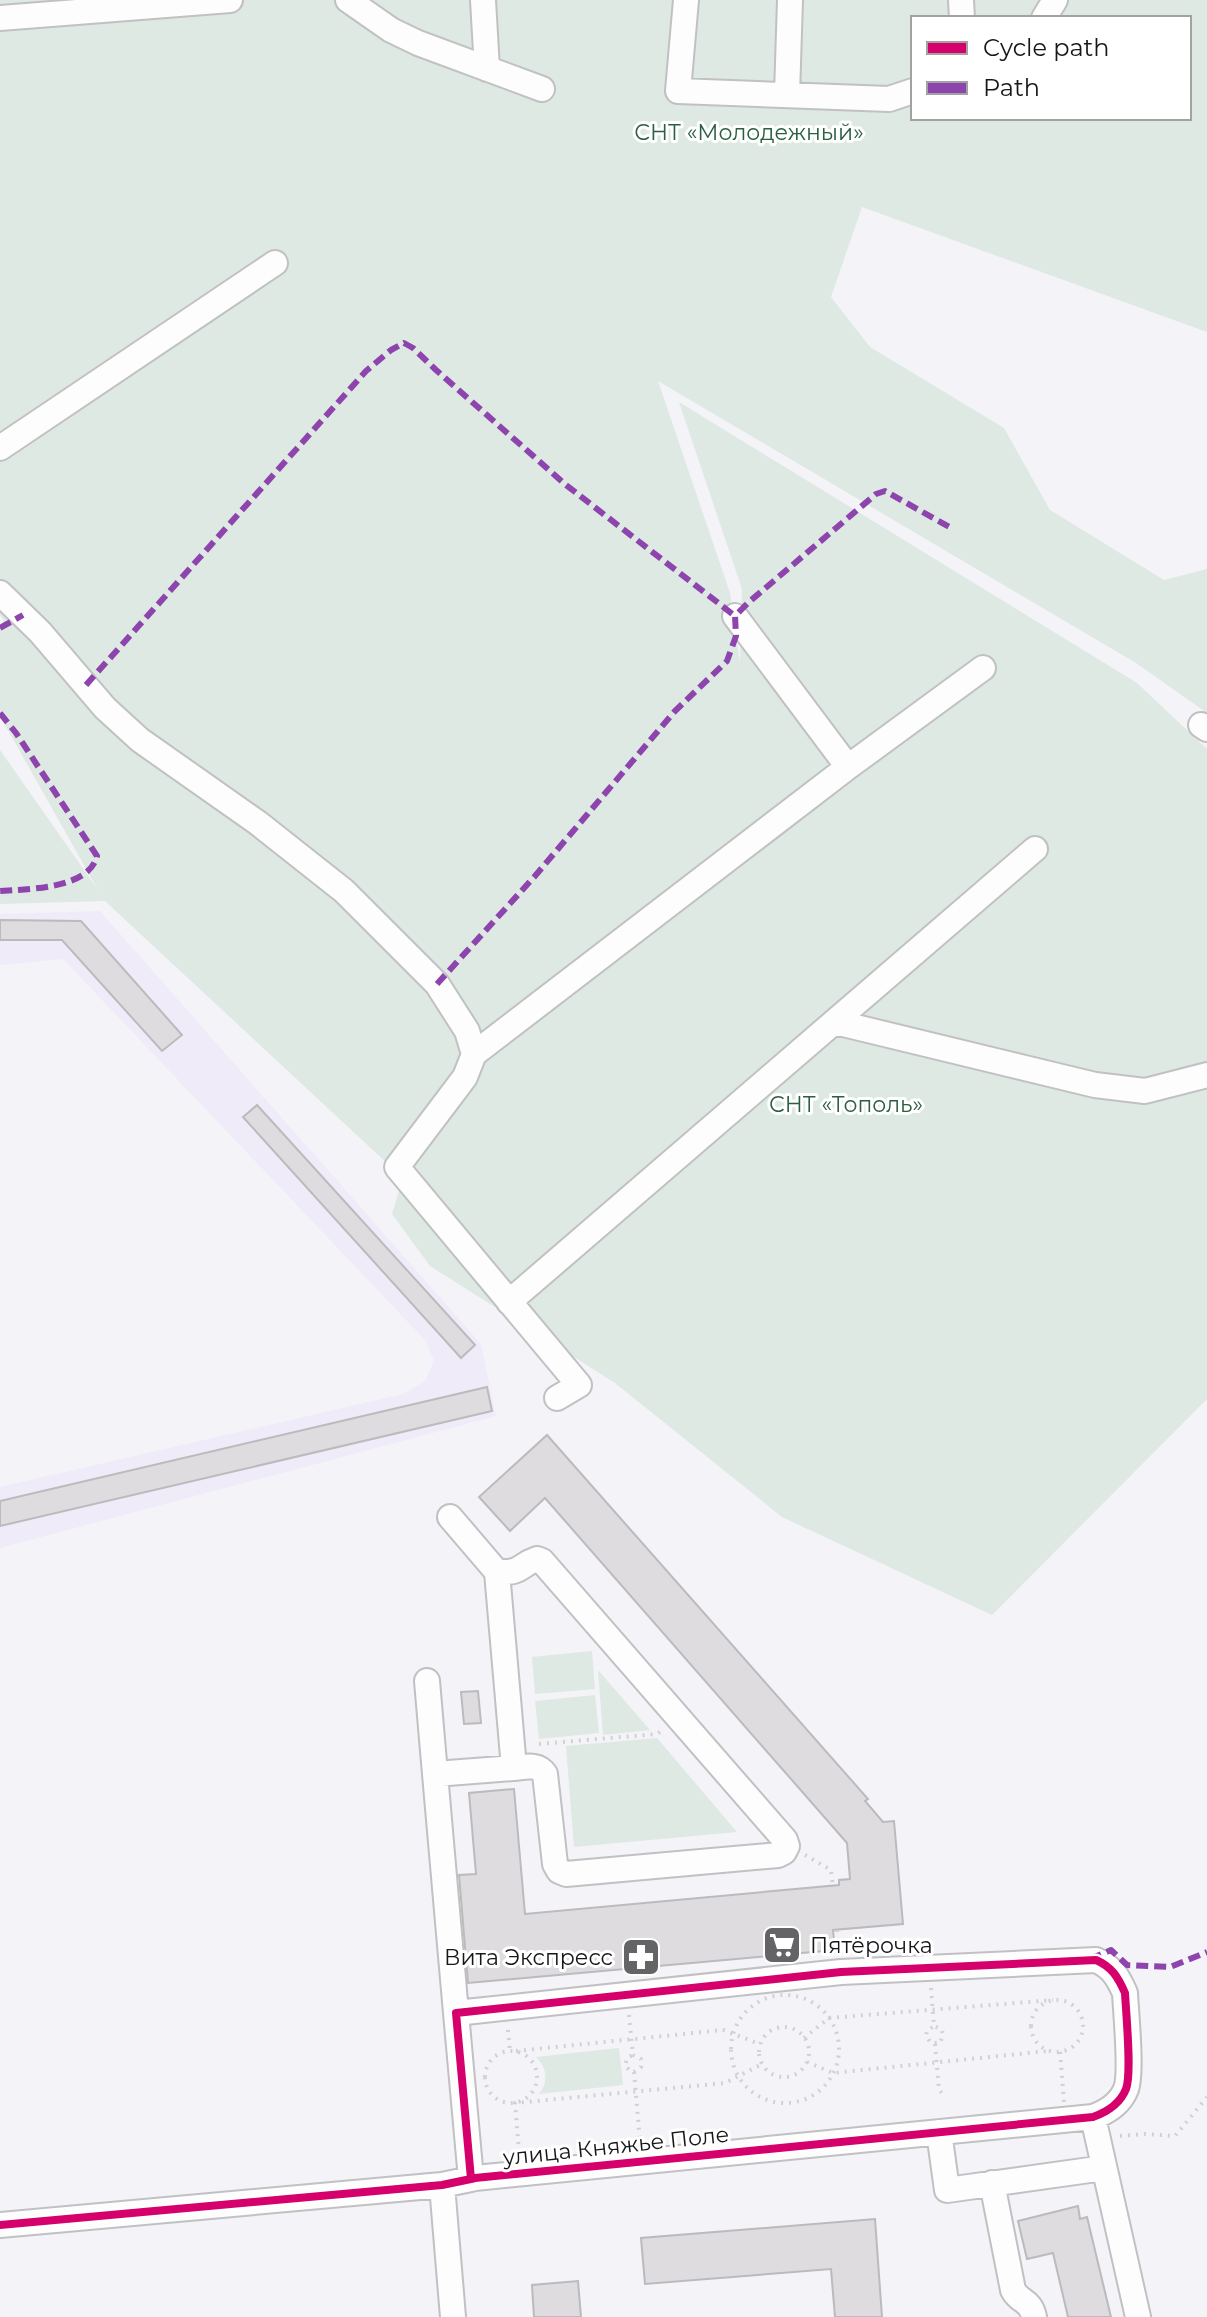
<svg xmlns="http://www.w3.org/2000/svg" width="1207" height="2317" font-family="Montserrat,sans-serif">
<style>
.industrial{fill:#f0ebf9}
.green{fill:#dde9e2;fill-rule:evenodd}
.building{fill:#dedcde;stroke:#bbbabc;stroke-width:2}
.lines{fill:none;stroke-linecap:round;stroke-linejoin:round}
.minor-casing{stroke:#c1c0c3;stroke-width:28}
.path{stroke:#d1d1d2;stroke-width:4;stroke-dasharray:2 6;stroke-linecap:butt}
.minor{stroke:#fdfdfe;stroke-width:24}
.quiet{stroke:#8e44ad;stroke-width:6;stroke-dasharray:12 6;stroke-linecap:butt}
.cycleway-casing{stroke:#fff;stroke-width:13}
.cycleway{stroke:#d6006c;stroke-width:8}
.labels{text-anchor:middle;dominant-baseline:central;stroke-width:6;stroke-linejoin:round;paint-order:stroke}
.park-label{font-size:22px;fill:#2c5f42;stroke:#fff}
.poi-label{font-size:22px;fill:#171618;stroke:#fff;text-anchor:start}
.street-label{font-size:22px;fill:#171618;stroke:#fff}
</style>
<rect width="100%" height="100%" fill="#f4f3f7"/>
<!-- industrial -->
<path class="industrial" d="M100,911L481,1344L496,1416L0,1548V1487L403,1394L425,1381L434,1361L425,1340L63,959L0,965V914Z"/>
<!-- green -->
<path class="green" d="M0,0H1207V332L862,207L831,297L870,347L1004,428L1050,510L1164,580L1207,569V713L1136,663L658,381L730,593L740,663L742,589L679,402L1137,683L1207,749V1399L992,1615L782,1517L615,1383L430,1266L392,1214L403,1178L105,901L0,904V750L98,890L0,716V627L4,620L0,615ZM913,18H1189V118H913Z
M592,1651L595,1689L535,1694L532,1657Z
M598,1670L650,1730H651L603,1735Z
M595,1695L599,1733L539,1739L535,1701Z
M657,1738L737,1832L574,1847L566,1746Z
M619,2048L623,2085L539,2094C549,2081 547,2068 536,2057Z"/>
<!-- building -->
<path class="building" d="M0,920L81,921L182,1035L162,1051L62,940H0Z
M257,1105L475,1345L461,1358L243,1117Z
M487,1387L492,1411L0,1526V1501Z
M547,1435L868,1799L865,1801L883,1822L894,1821L903,1924L833,1930L835,1950L468,1983L459,1875L476,1874L469,1793L514,1789L525,1914L839,1885V1880L850,1879L847,1843L545,1498L510,1531L479,1497Z
M478,1691L481,1723L464,1724L461,1692Z
M1078,2206L1080,2219L1087,2217L1111,2317H1068L1053,2253L1027,2259L1018,2221Z
M875,2219L882,2317H835L831,2269L645,2284L641,2238Z
M578,2281L581,2317H534L532,2285Z"/>
<g class="lines">
<!-- minor casing -->
<g class="minor-casing">
<path id="minor" d="M348,0L391,30L418,43L542,89
M483,0L487,69
M686,0L678,91L889,99L913,91
M961,0L962,18
M0,18L230,0
M1044,18L1055,0
M787,95L790,0
M0,448L275,263
M0,593L40,632L105,708L140,740L258,823L344,891L437,984L467,1031L474,1054L465,1077L397,1167L579,1385L557,1398
M735,616L848,767
M1201,725L1207,729
M835,1022L1095,1085L1145,1091L1207,1075
M474,1054L848,767L983,668
M509,1302L1035,849
M450,1517L497,1572L514,1768L435,1774L456,2013
M497,1572C524,1573 517,1566 537,1559L542,1561L785,1840L787,1846L784,1852L778,1855L566,1874L559,1871L555,1864L545,1774C538,1763 525,1767 514,1768
M427,1681L435,1774
M1093,2117L1138,2317
M939,2132L947,2190L1104,2168
M992,2183L1013,2290C1020,2303 1030,2299 1034,2317
M442,2185L453,2317
M0,2225L442,2185L471,2179L475,2178L1093,2117C1107,2112 1120,2104 1126,2089C1132,2074 1126,2013 1125,1993C1118,1977 1112,1967 1096,1960L841,1972L456,2013L471,2179"/>
</g>
<!-- path -->
<path class="path" d="M539,1744L657,1734L664,1729
M805,1855L831,1870L833,1886
M837,1930L839,1950
M931,1988L934,2026L927,2031L926,2036L931,2043H940L943,2035L942,2030L934,2026
M731 2049a54 54 0 1 1 108 0a54 54 0 1 1-108 0Z
M1031 2026a26 26 0 1 1 52 0a26 26 0 1 1-52 0Z
M629,2015L633,2055L641,2059V2067L634,2072L630,2071L625,2065L628,2057L633,2055
M759 2052a25 25 0 1 1 50 0a25 25 0 1 1-50 0Z
M508,2030L510,2051
M804,2038L829,2018L1053,2000
M935,2044L939,2090L943,2094
M485 2077a26 26 0 1 1 52 0a26 26 0 1 1-52 0Z
M516,2051L723,2030L760,2044
M1060,2052L1064,2102
M807,2062L833,2073L1048,2051
M634,2072L640,2142
M1120,2136L1145,2134L1175,2136L1207,2097
M519,2152L515,2103L725,2083L762,2064"/>
<!-- minor -->
<use href="#minor" class="minor"/>
<!-- quiet -->
<path class="quiet" d="M0,628L23,615
M86,685L366,371L391,350L404,343L413,348L436,370L566,485L735,616
M0,713L16,733L97,856C89,889 28,889 0,891
M437,984L535,876L675,711L727,661L736,636L735,616L749,602L876,494L885,491L953,529
M1090,1959L1111,1950L1127,1965L1170,1967L1207,1952"/>
<!-- cycleway casing -->
<g class="cycleway-casing">
<path id="cycleway" d="M0,2225L442,2185L471,2179L475,2178L1093,2117C1107,2112 1120,2104 1126,2089C1132,2074 1126,2013 1125,1993C1118,1977 1112,1967 1096,1960L841,1972L456,2013L471,2179"/>
</g>
<!-- cycleway -->
<use href="#cycleway" class="cycleway"/>
</g>
<!-- icons -->
<defs>
<g id="supermarket-square" transform="scale(2)"><rect x="-9" y="-9" width="18" height="18" rx="4" fill="#646366" stroke="#fff"/><path d="M-6-5.5h2.5l.6 2H6L4.5 2H-2.5L-4.4-4H-6ZM-1.5 3.2a1.3 1.3 0 1 0 .1 0ZM3 3.2a1.3 1.3 0 1 0 .1 0Z" fill="#fff"/></g>
<g id="pharmacy-square" transform="scale(2)"><rect x="-9" y="-9" width="18" height="18" rx="4" fill="#646366" stroke="#fff"/><path d="M-2-6h4v4h4v4h-4v4h-4v-4h-4v-4h4Z" fill="#fff"/></g>
</defs>
<g fill-rule="evenodd">
<use href="#supermarket-square" x="782" y="1945"/>
<use href="#pharmacy-square" x="641" y="1957"/>
</g>
<g class="labels">
<!-- park labels -->
<g class="park-label">
<text x="749" y="132">СНТ «Молодежный»</text>
<text x="846" y="1104">СНТ «Тополь»</text>
</g>
<!-- poi labels -->
<g class="poi-label">
<text x="810" y="1945">Пятёрочка</text>
<text x="613" y="1957" text-anchor="end">Вита Экспресс</text>
</g>
<!-- street labels -->
<g class="street-label">
<text transform="translate(616 2146) rotate(-6)">улица Княжье Поле</text>
</g>
</g>
<!-- legend -->
<rect x="911" y="16" width="280" height="104" fill="#ffffff" stroke="#a2a2a3" stroke-width="2"/>
<rect x="927" y="42" width="40" height="12" fill="#d6006c" stroke="#a2a2a3" stroke-width="2"/>
<text x="983" y="56" font-size="24" fill="#171618">Cycle path</text>
<rect x="927" y="82" width="40" height="12" fill="#8e44ad" stroke="#a2a2a3" stroke-width="2"/>
<text x="983" y="96" font-size="24" fill="#171618">Path</text>
</svg>
